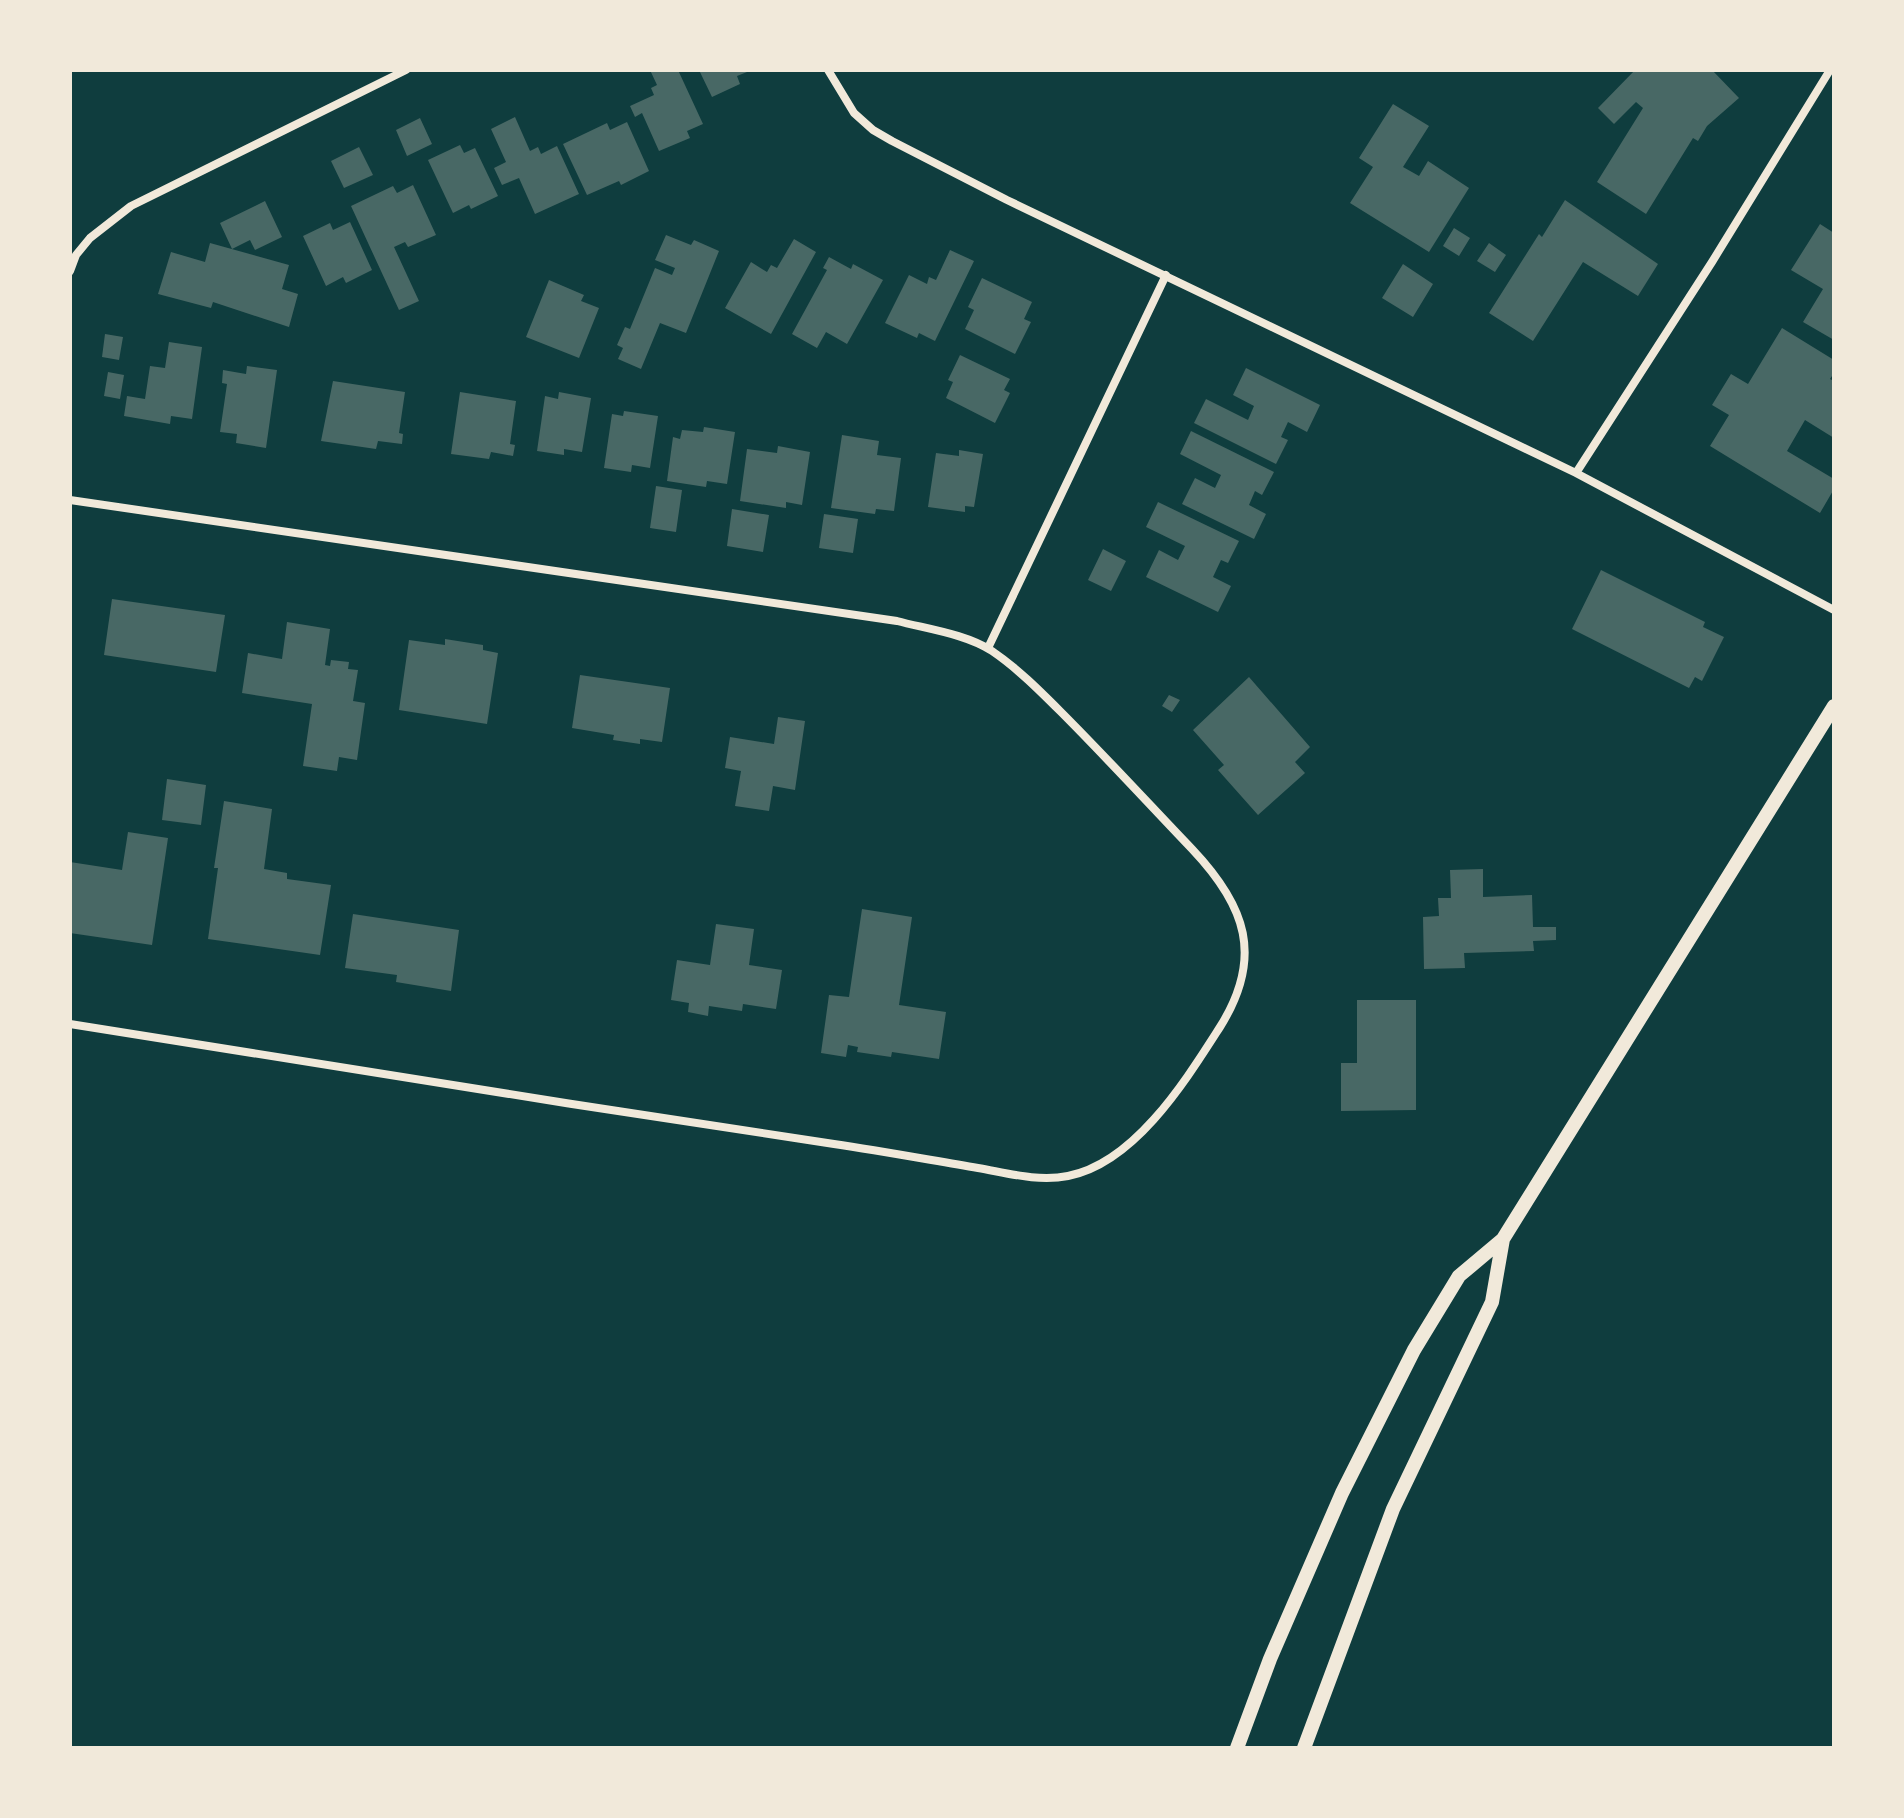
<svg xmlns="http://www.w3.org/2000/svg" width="1904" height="1818" font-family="Helvetica,sans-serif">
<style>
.building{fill:#486865}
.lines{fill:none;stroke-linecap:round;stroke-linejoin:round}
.minor{stroke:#f1e9da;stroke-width:8}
.tertiary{stroke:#f1e9da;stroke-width:14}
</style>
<rect width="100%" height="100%" fill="#0f3d3e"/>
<!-- building -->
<path class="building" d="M650,70H678L703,124L687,131L690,138L659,151L642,113L635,117L630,106L654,95L651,88L657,85Z
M699,70H752L737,76L740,84L712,97Z
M1635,70H1669L1671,72L1673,70H1712L1739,98L1707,126L1698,141L1693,138L1646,214L1597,182L1643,108L1636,102L1614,124L1598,108Z
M1393,104L1429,126L1403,167L1419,176L1428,161L1469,188L1429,252L1350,203L1373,167L1359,158Z
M515,117L530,151L538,147L541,154L557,146L579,194L535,214L519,178L502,185L494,168L506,162L491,129Z
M420,118L432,144L407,156L396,130Z
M627,122L649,171L621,185L619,181L587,195L563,144L607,123L610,130Z
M460,145L464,153L475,148L498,196L471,209L469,205L453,213L428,160Z
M359,147L373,175L344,188L331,161Z
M413,185L436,235L408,247L405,242L394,247L419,301L399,310L351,206L393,186L397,193Z
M1565,200L1658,264L1638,296L1583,262L1533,341L1489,313L1539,234L1542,237Z
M265,201L282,237L255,250L250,240L232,249L220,223Z
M350,222L372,270L346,283L343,277L326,286L303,236L330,223L333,230Z
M1820,224L1834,233V340L1803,322L1823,289L1791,270Z
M1454,228L1470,238L1459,256L1443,246Z
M666,235L691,245L694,240L719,251L686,333L660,323L641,369L618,359L623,348L617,345L625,327L630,329L655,268L672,275L675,268L655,260Z
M794,239L816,252L771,334L725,308L751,262L767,272L771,265L777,268Z
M210,243L289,265L282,289L298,294L289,327L213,302L211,308L158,294L171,252L205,262Z
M1489,243L1506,255L1495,272L1477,261Z
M950,250L974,261L935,341L919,333L917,338L885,323L909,275L927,284L929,277L936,280Z
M829,257L851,269L853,264L883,280L847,344L826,332L817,348L792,334L827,270L823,268Z
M1403,264L1433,284L1413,317L1382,298Z
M982,278L1032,302L1024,319L1031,322L1015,354L965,329L974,310L968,307Z
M549,280L584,295L581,301L599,308L579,358L526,337Z
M1782,328L1834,360V373L1830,379L1834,381V438L1805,420L1787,451L1834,479V489L1820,513L1710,446L1729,415L1712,405L1731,374L1748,384Z
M105,334L123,337L119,360L102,357Z
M169,342L202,347L192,419L171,416L170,424L124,416L127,396L145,399L150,366L165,368Z
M960,355L1010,379L1004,390L1010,393L995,423L946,398L953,382L948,380Z
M247,366L277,370L266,448L236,443L237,434L220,432L227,384L222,383L223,370L246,374Z
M1246,368L1320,405L1307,432L1288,422L1281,437L1288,440L1276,464L1194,423L1206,399L1248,420L1254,406L1233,395Z
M108,372L124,375L120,399L104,396Z
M333,381L405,392L399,433L403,434L402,444L378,441L376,449L321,441Z
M460,392L516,401L510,444L515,445L513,456L491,452L489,459L451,454Z
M559,392L591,398L582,452L564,449V455L537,451L545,396L558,399Z
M624,411L658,416L650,468L632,465L631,472L604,468L612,414L623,416Z
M704,427L735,432L727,484L707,481L706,487L667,481L673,437L680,439L682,430L703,432Z
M1191,431L1274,472L1262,495L1255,491L1249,505L1266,514L1254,539L1182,504L1195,478L1215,488L1221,475L1180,454Z
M842,435L879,441L877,455L901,458L894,511L876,509L875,514L831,508Z
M778,446L810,452L802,505L786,502V508L740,501L747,449L777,453Z
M959,450L983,454L974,507L965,506V512L928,507L936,453L959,456Z
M656,486L682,490L676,532L650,528Z
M1158,502L1239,541L1228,563L1221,560L1213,577L1231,586L1218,612L1146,577L1159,550L1178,560L1185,546L1146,527Z
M732,509L769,515L763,552L727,546Z
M824,514L858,519L853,553L819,548Z
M1103,549L1126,561L1111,591L1088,580Z
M1601,570L1705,622L1703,627L1724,637L1702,681L1695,677L1689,688L1572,629Z
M112,599L225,615L216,672L104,655Z
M287,622L330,629L325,665L330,666L331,660L349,662L348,669L358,670L353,701L365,703L357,760L339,757L337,771L303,766L312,704L242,693L248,653L282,659Z
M445,639L483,645V650L498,653L487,724L399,710L409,640L445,645Z
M580,675L670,688L662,742L640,739V744L613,740L614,735L572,728Z
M1249,677L1310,747L1295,762L1305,773L1258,815L1218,770L1224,765L1193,730Z
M1169,695L1180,700L1172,712L1162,706Z
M778,717L805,721L795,790L773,786L769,811L735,806L741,771L725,768L730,737L774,744Z
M167,779L206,785L201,825L162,820Z
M224,801L272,809L264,869L287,873V879L331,885L320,955L208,939L218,868H214Z
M128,832L168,838L152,945L70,933V862L122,870Z
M1483,869V897L1532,895L1533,927H1556V940L1533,941L1534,951L1464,953L1465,968L1424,969L1423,917L1439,916L1438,898H1451L1450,870Z
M862,909L912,917L899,1005L946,1012L939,1059L892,1052L891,1057L857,1052L858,1047L848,1045L846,1057L821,1053L829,995L849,997Z
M353,914L459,930L451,991L396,982L397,975L345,968Z
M716,924L754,929L749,965L782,970L776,1009L743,1004L742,1011L709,1006L708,1016L688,1012L689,1003L671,1000L677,960L710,965Z
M1357,1000H1416V1110L1341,1111V1063H1357Z"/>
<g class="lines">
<!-- minor -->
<path class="minor" d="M828,70L854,113L873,130L892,141L1007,200L1576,473L1834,610
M70,271L76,255L90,238L131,206L406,70
M1576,473L1712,262L1830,70
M70,500L897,621C927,629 966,634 992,651C1017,668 1039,690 1060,711C1105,756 1148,803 1192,849C1246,906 1264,957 1220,1027C1186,1080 1135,1163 1068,1176C1038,1182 1007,1173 978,1168C930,1160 882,1151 834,1144C579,1106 325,1065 70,1024
M988,648L1166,275"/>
<!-- tertiary -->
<path class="tertiary" d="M1237,1748L1270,1659L1342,1493L1414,1350L1459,1276L1503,1239L1834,706
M1304,1748L1393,1509L1492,1302L1503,1239"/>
</g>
<!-- border -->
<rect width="1904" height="1818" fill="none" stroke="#f1e9da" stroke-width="144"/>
</svg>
